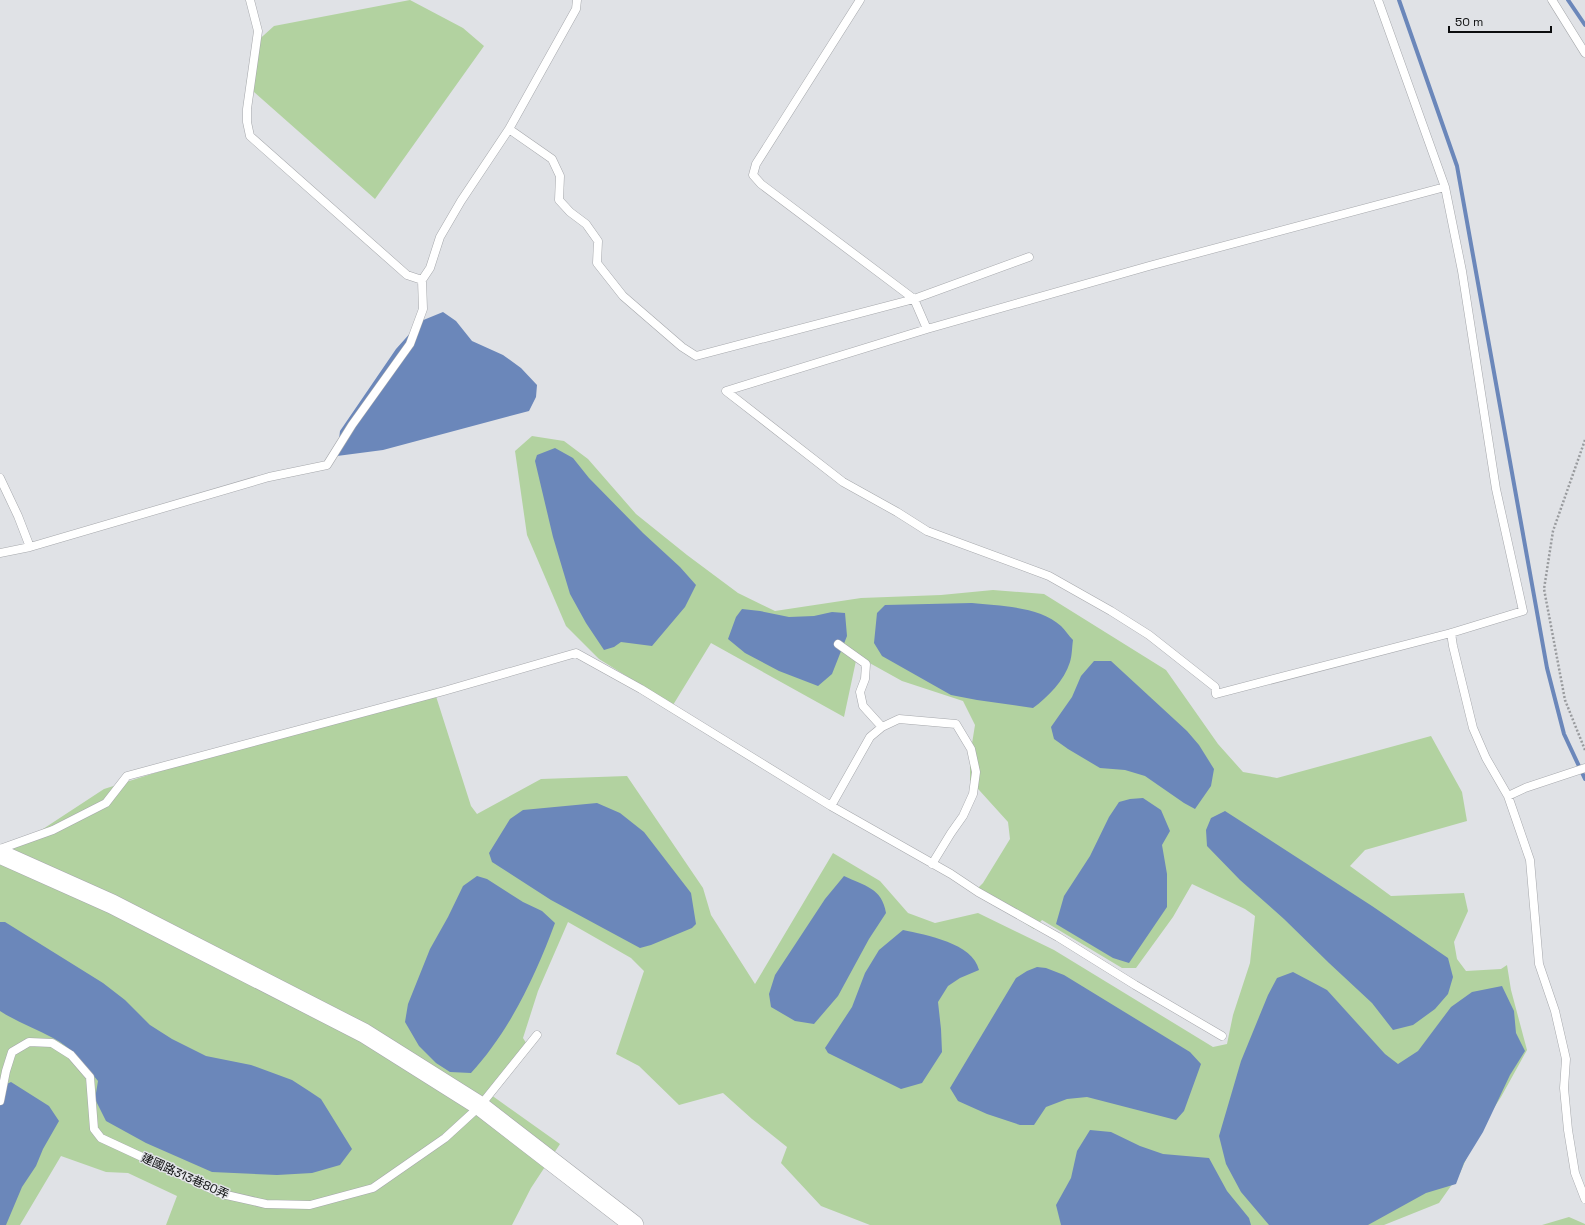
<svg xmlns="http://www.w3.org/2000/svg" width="1585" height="1225" font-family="'Space Grotesk','Noto Sans TC',sans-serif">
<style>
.green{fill:#b2d2a0}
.water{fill:#6b87ba}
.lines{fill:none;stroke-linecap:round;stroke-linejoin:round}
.stream{stroke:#6b87ba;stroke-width:4}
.service-casing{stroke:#a6a8ac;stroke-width:9}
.tertiary-casing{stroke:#a6a8ac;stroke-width:20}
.path{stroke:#999b9e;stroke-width:2.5;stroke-dasharray:2 2;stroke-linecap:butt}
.service{stroke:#fff;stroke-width:8}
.tertiary{stroke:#fff;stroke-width:19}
.labels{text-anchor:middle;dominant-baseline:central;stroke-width:3;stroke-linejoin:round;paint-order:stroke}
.street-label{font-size:12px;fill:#0c0d0e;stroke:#e0e2e6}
</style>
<rect width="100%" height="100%" fill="#e0e2e6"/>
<!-- green -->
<path class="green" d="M410,0L463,28L484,46L375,199L246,85L254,44L274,26Z
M532,436L564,441L588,459L636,514L687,555L738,593L775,611L861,598L941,595L993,590L1044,594L1166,670L1218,744L1243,772L1277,778L1431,736L1462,792L1467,821L1365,850L1350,866L1391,896L1464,893L1468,911L1454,942L1457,959L1466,971L1501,969L1507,965L1511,990L1527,1050L1501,1097L1477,1134L1460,1173L1439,1203L1384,1225H870L821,1206L781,1163L787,1147L752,1119L723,1093L679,1105L639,1066L616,1054L644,971L631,958L568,922L538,991L523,1038L528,1046L487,1092L560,1144L531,1188L512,1225H166L177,1196L128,1173L106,1172L61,1156L20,1225H0V845L17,846L104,789L237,747L434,690L471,806L477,814L541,779L627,776L703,888L711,915L755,984L833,853L880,881L908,913L935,923L978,913L1054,950L1213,1047L1227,1044L1233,1015L1250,963L1255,916L1245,909L1192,884L1173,917L1136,968H1122L1042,920L1034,929L975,891L983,883L1010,839L1008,822L970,780V756L975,725L963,701L902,681L857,656L844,717L711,643L673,705L599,659L566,626L527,535L515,451Z
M1569,1217L1585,1224V1225H1542Z"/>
<!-- water -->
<path class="water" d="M443,312L456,321L472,341L503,355L521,368L537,385L536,397L529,411L383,450L337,456L340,431L396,349L421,321Z
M555,448L573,458L589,478L643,533L680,567L696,585L685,607L652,646L621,642L614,647L604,650L586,623L570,594L553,537L535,461L537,455Z
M972,603C999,606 1040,606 1061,626C1065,630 1069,636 1073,640C1072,647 1072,656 1070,662C1064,681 1048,697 1033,708L977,700L951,695L882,656L874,643L877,613L885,605Z
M742,609L760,611L789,617L814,616L832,612L845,613L847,636L832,674L818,686L779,671L745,653L728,639L736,617Z
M1094,661H1111L1187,731L1199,745L1214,769L1211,786L1195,809L1184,803L1145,776L1125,770L1100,768L1068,749L1054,739L1051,727L1072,697L1081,676Z
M1143,798L1161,810L1170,831L1162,845L1167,874V907L1129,963L1113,958L1056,924L1064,896L1090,856L1109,817L1119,802L1130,799Z
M597,803L620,813L644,832L691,893L696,924L692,928L651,945L640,948L551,900L492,862L489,853L510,819L523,810Z
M1225,811L1372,906L1448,958L1453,977L1448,994L1435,1009L1413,1025L1393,1030L1372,1003L1329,963L1284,919L1240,880L1207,846L1206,830L1211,818Z
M477,876L487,879L523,902L542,911L555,923C536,975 509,1032 471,1073L450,1072L436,1063L419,1046L405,1022L408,1004L430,949L448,917L463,886Z
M844,876C865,886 882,888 886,913L869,939L838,996L814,1024L795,1021L771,1007L769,994L775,975L825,899Z
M0,922H5L103,983L125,1000L150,1025L172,1039L206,1056L251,1065L292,1080L309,1091L321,1099L352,1149L340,1165L312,1173L277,1175L212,1172L146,1143L106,1121L95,1099L98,1081C85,1065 71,1047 53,1038C35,1028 17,1022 0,1011Z
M903,930C926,935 973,943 979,970L960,978L948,986L938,1002L941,1029L942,1052L922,1083L901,1089L828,1053L825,1048L852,1007L865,973L879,950Z
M1037,967L1046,968L1064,975L1190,1052L1201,1064L1184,1111L1176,1120L1087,1097L1067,1099L1046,1107L1034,1125H1020L987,1114L958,1101L950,1088L1016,978L1027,971Z
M1293,972L1327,990L1385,1054L1398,1064L1418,1051L1451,1007L1472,992L1502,986L1514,1011L1516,1033L1525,1051L1510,1075L1483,1132L1464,1163L1456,1184L1426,1193L1368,1225H1269L1241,1192L1226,1164L1219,1136L1241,1061L1268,995L1277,978Z
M11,1082L49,1106L59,1121L43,1149L36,1166L22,1187L6,1225H0V1087Z
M1090,1130L1111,1132L1140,1146L1163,1154L1209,1158L1227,1191L1249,1218L1251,1225H1061L1056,1205L1071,1178L1077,1151Z"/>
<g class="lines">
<!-- stream -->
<path class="stream" d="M1399,0L1457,166L1547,668L1564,734L1585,779
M1568,0L1585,25"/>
<!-- service casing -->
<g class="service-casing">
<path id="service" d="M250,0L258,31L247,109V122L250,136L407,275L422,280L430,268L440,237L461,201L509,129L576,9L577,0
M1552,0L1585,53
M509,129L552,159L560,176L559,200L570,212L586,224L598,241L597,263L623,296L682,347L696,356L914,299L761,184L753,175L756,164L860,0
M1029,257L914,299L927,329L1149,266L1445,187
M927,329L726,391L843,482L897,512L927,531L1049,576L1111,611L1149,635L1215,687L1216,694L1451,633L1523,611L1496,489L1462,271L1445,187L1378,0
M0,478L18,516L30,547
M0,553L30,547L269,477L327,465L352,425L410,344L423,309L422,280
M1451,633L1453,646L1473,728L1486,758L1508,796L1530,860L1539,964L1555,1011L1566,1059L1564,1088L1568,1130L1575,1173L1585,1199
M838,644L866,664L865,679L860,692L863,706L882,727
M1508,796L1525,788L1585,768
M831,806L870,737L882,727L899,719L956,724L971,749L976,772L973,794L963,816L951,833L932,864
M0,849L53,830L106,803L127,776L444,691L576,653L641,689L831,806L951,874L978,892L1058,937L1135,985L1222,1036
M0,1101L6,1071L12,1052L29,1042L52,1043L71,1055L90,1077L94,1129L101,1138L222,1194L266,1204L310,1205L373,1188L445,1138L480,1106L537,1035"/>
</g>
<!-- tertiary casing -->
<g class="tertiary-casing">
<path id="tertiary" d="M0,854L112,904L364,1033L480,1106L634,1225"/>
</g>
<!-- path -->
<path class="path" d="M1585,440L1553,531L1544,589L1565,700L1585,750"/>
<!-- service -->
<use href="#service" class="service"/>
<!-- tertiary -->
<use href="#tertiary" class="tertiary"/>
</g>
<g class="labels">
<!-- street labels -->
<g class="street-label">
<text transform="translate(185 1176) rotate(24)">建國路313巷80弄</text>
</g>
</g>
<!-- scale -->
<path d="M1449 26v6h102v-6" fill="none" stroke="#0c0d0e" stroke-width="2"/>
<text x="1455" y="26" font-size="12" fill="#0c0d0e" stroke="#e0e2e6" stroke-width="3" paint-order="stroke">50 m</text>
</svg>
